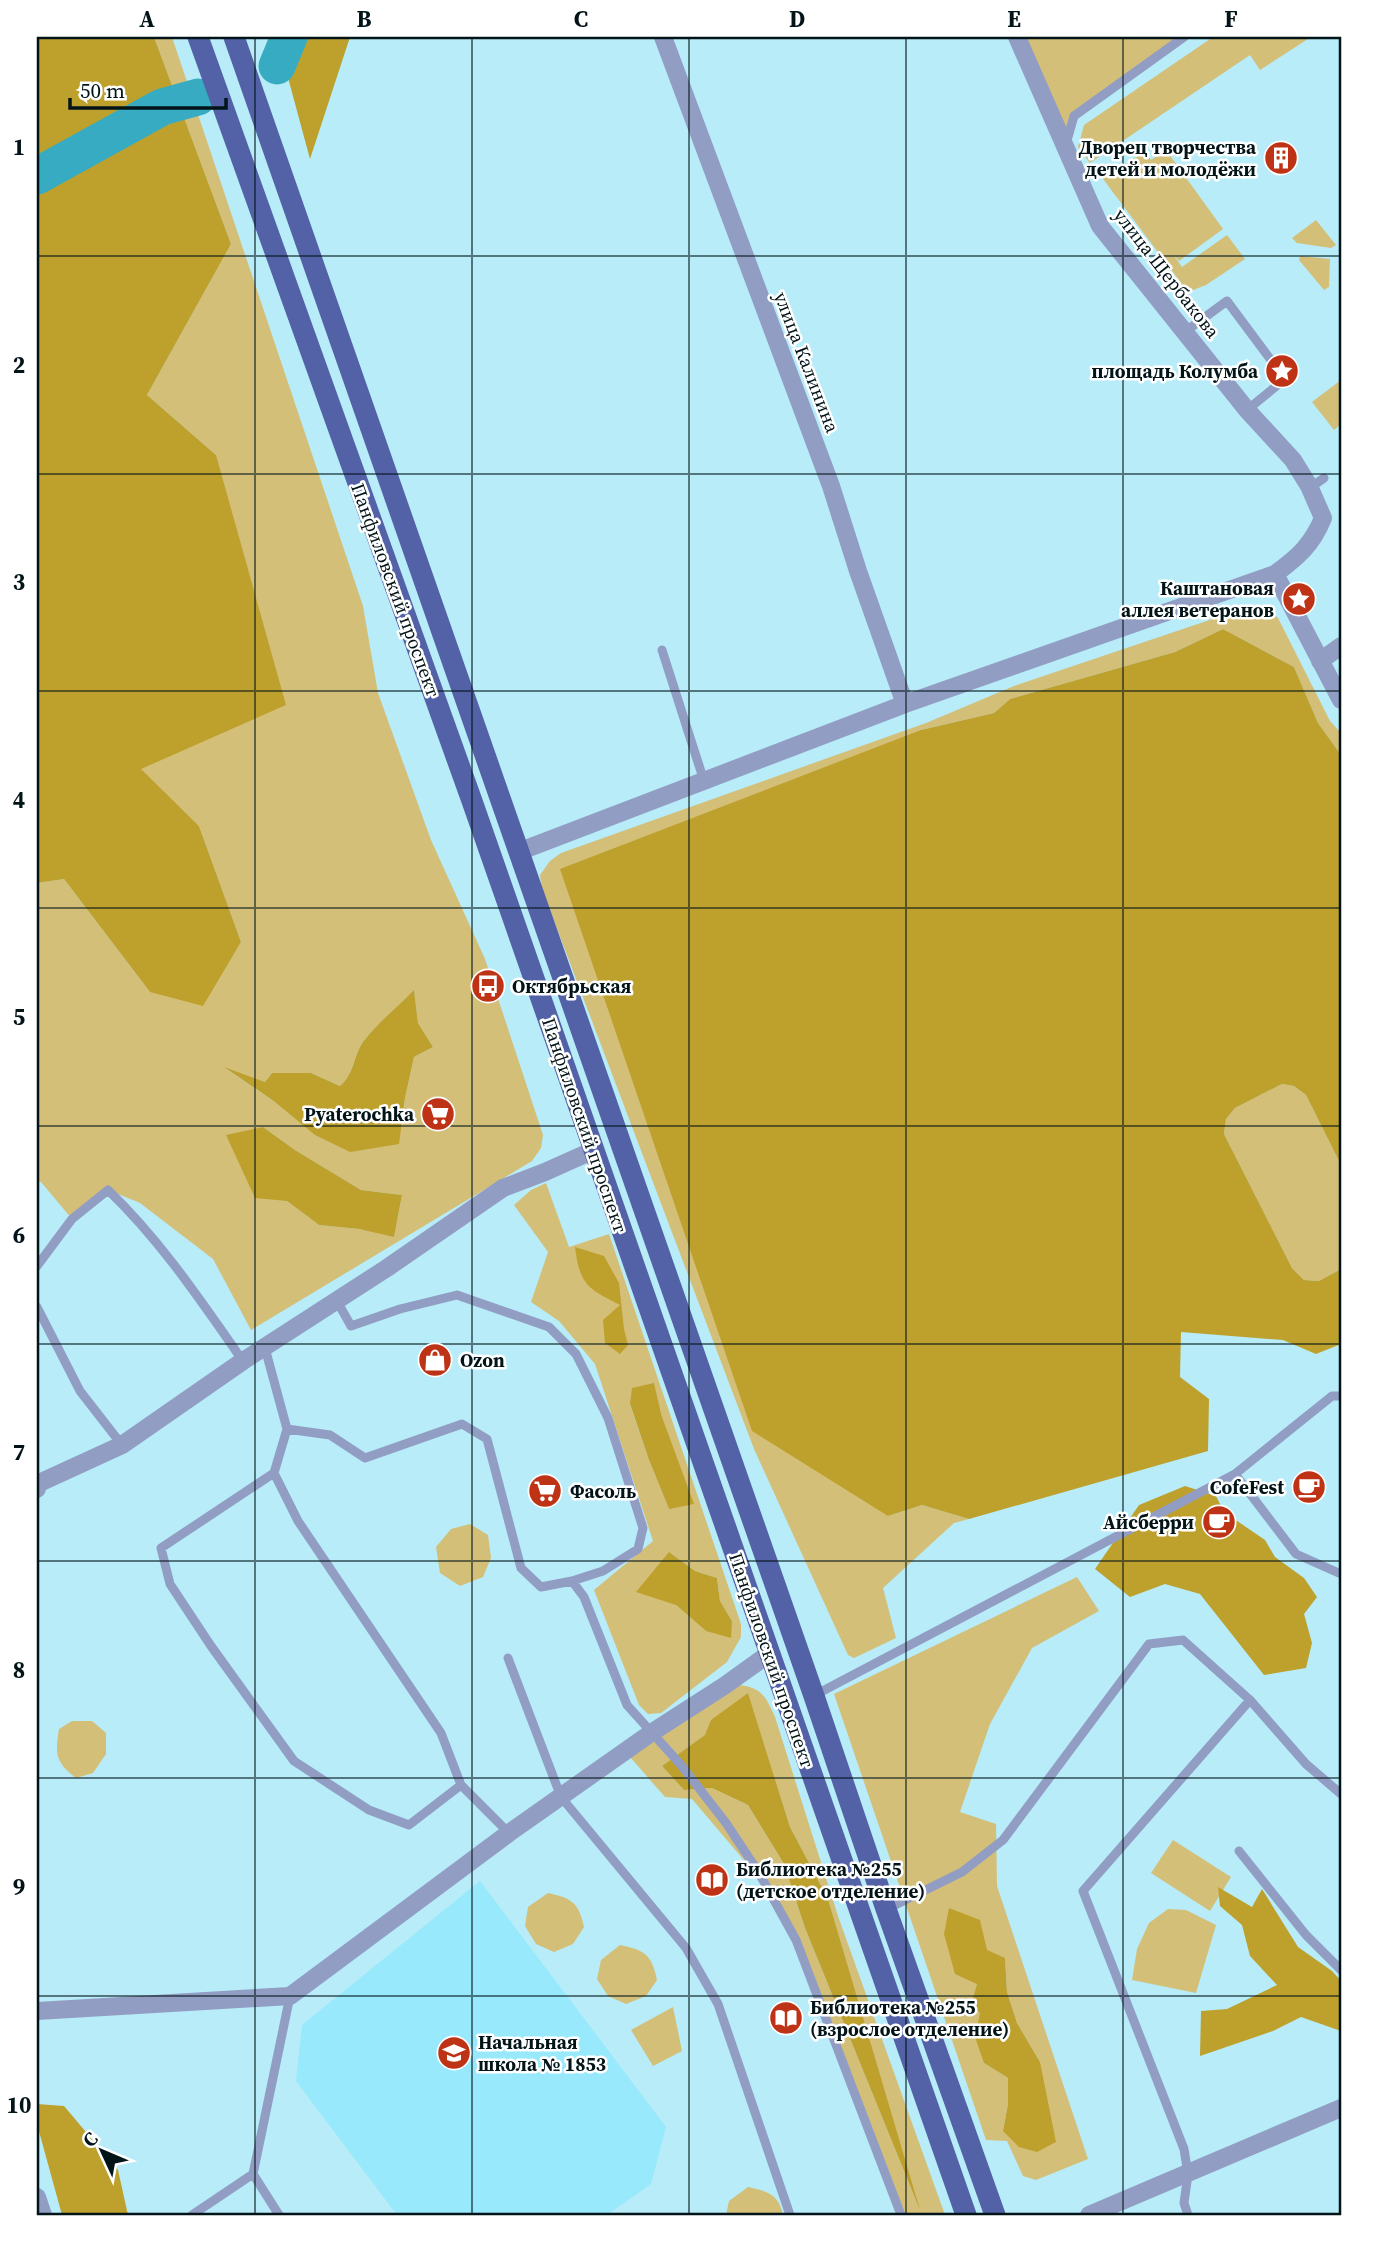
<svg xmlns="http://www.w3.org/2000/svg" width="1378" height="2252" font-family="'Source Serif 4',serif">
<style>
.built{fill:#98e9fb}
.green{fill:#d4bf79;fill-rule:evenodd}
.forest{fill:#bea02d}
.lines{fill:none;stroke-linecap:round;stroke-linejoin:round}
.river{stroke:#37abc1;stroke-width:37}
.lane{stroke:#929dc4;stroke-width:9}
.street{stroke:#929dc4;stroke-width:18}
.primary{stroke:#5361a7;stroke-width:21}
.grid{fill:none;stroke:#021418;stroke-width:2;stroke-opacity:0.55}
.labels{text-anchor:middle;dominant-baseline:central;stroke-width:5;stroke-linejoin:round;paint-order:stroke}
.poi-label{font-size:19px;font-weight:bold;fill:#021418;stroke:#fff;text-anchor:end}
.street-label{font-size:19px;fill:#021418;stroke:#fff}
.neatline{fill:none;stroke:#021418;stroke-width:2.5}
.grid-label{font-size:23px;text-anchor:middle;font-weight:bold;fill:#021418}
</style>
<rect width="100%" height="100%" fill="#b7ecf8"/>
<!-- built -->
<path class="built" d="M480,1881L666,2127L651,2184L607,2215H397L296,2081L302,2025Z"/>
<!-- green -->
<path class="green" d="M154,37H172L363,606L378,693L431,840L485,959L543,1135L541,1148L532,1161L251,1330L213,1259L140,1203L108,1190L72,1219L41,1182H37V883L64,879L150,992L216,982L241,942L199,826L140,769L216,455L147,395L231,244ZM414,991L418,1023L433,1047L414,1057L405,1098L402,1127L275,1102L228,1070L265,1082L272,1073H311L340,1086C355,1073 353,1056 363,1042C375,1026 399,1006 414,991ZM263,1127L295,1150L361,1190L402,1195L394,1236L359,1229L319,1225L287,1201Z
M1017,37H1184L1075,116L1066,146Z
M1213,37H1311L1260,70L1250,55L1090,163L1078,147L1084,125Z
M1166,150L1223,229L1179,261L1172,253L1182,267L1227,235L1245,259L1206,285L1188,292L1103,179L1145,151L1151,160Z
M1316,220L1336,245L1331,248L1297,243L1292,238Z
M1300,256L1330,259L1329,287L1324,290L1299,260Z
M1341,380V424L1334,430L1312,402Z
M1254,605L1266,608L1278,618L1330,721L1341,733V755L1318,723L1294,667L1223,629L1175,652L1010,699L994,713L921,730L888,1516L922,1505L969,1519L954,1523L883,1588L896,1638L854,1658L848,1655L754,1449L542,889L540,875L550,861L561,853L926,723L1014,686Z
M1282,1084L1294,1086L1306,1095L1341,1165V1269L1319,1281L1304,1280L1292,1268L1224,1134L1226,1119L1235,1108Z
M546,1183L569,1247L609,1234L741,1624V1637L727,1662L661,1713L648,1714L639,1705L594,1590L653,1541L595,1364L559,1321L531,1302L548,1252L514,1205L531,1190ZM654,1384L662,1417L669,1509L649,1460L630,1405ZM669,1552L695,1571L717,1578L720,1601L732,1621L706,1631L676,1605Z
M470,1524L488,1535L491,1558L483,1577L460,1586L440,1573L436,1547L451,1529Z
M1077,1577L1099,1611L1032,1648L990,1724L960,1812L996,1824L997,1886L1088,2159L1036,2180L1023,2176L1007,2141L986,2140L834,1694ZM1005,1958L1007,1992L1017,2023L1040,2062L1003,2131L1008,2104V2078L984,2063L980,2013L972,2004L977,1984Z
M740,1685C762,1688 766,1697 775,1717L839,1919L945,2215H898L777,1899L692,1799L665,1797L630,1757ZM748,1694L790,1827L828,1899L916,2200L805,1928L784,1864L748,1805L712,1788L684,1790L662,1766L706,1735Z
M72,1721H92L106,1733V1754L93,1773L76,1778C55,1762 55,1754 59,1729Z
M1173,1840L1231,1877L1210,1911L1151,1873Z
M548,1893C572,1898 579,1903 584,1927L573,1944L554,1952L536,1944L525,1926L528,1907Z
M1168,1909L1186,1910L1216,1925L1196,1993L1132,1980L1137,1949L1149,1923Z
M620,1945C645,1950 652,1955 657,1980L646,1996L626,2004L608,1996L597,1979L601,1960Z
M673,2007L682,2051L653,2066L631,2030Z
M748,2187C767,2191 779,2194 783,2215H726L729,2201Z"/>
<!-- forest -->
<path class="forest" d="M37,37H154L231,244L147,395L216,455L286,705L141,769L199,826L241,942L203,1006L150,992L64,879L37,883Z
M277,37H350L310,159Z
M1223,629L1294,667L1318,723L1341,755V1165L1306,1095L1294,1086L1282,1084L1235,1108L1226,1119L1224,1134L1292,1268L1304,1280L1319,1281L1341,1269V1344L1316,1354L1283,1340L1181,1332L1180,1377L1209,1399L1208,1451L969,1519L922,1505L888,1516L752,1431L560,869L921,730L994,713L1010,699L1175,652Z
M414,990L418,1023L433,1047L414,1057L405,1098L399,1144L350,1152L315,1135L275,1102L224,1067L265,1082L272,1073H311L340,1086C355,1073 353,1056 363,1042C377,1023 398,1007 414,990Z
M263,1127L295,1150L361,1190L402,1195L394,1237L359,1229L319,1225L287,1201L255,1198L226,1135Z
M575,1247L604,1256L619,1283L624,1329L628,1345L620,1354L605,1343L603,1320L620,1305C587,1288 580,1285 575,1247Z
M654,1383L662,1417L694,1504L669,1509L649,1460L630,1404L632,1388Z
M1185,1486L1216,1496L1224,1512L1265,1540L1275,1557L1304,1578L1317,1597L1304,1614L1312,1643L1306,1668L1264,1675L1200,1594L1165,1584L1130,1597L1095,1569L1139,1505Z
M669,1552L695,1571L717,1578L720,1601L732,1621L731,1638L706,1631L676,1605L636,1592Z
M748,1693L790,1827L828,1899L920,2210L805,1928L784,1864L748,1805L712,1788L684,1790L662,1766L705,1735L711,1720Z
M1218,1887L1252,1907L1262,1889L1298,1947L1332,1971L1341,1981V2031L1301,2017L1273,2031L1200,2056L1201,2011L1227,2009L1277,1985L1250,1956L1242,1925L1220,1906Z
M949,1908L980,1920L987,1950L1005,1958L1007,1992L1017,2023L1040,2062L1056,2142L1037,2152L1019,2147L1003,2131L1008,2104V2078L984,2063L975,2037L980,2013L971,2005L977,1984L955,1974L944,1934Z
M37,2104L64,2106L118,2170L128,2215H62L37,2124Z"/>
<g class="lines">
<!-- river -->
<path class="river" d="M277,66L289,37
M37,176L162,107L198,97"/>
<!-- lane -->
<path class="lane" d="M1066,144L1074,116L1184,37
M1186,331L1227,301L1285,379L1247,410
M1310,488L1324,478
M662,650L704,781
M37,1266L72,1219L108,1190C161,1241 201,1301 243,1361
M337,1301L351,1326L400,1309L457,1295L549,1327L576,1354L608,1418L643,1528L638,1549L603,1571L572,1581
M37,1307L80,1391L122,1445
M265,1348L287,1429L274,1473L298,1521L441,1733L461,1785L509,1833
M287,1429L330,1435L365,1458L462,1424L487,1439L521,1568L541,1587L572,1581L584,1597L627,1705L681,1765L726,1823L759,1873L796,1940L901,2215
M274,1473L161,1548L170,1584L211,1646L294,1761L369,1810L409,1825L461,1785
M1235,1474L1296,1554L1341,1574
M508,1658L561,1797L686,1948L718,2004L790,2215
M815,1695L1235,1474L1332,1396H1341
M1239,1851L1306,1935L1341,1970
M887,1909L962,1872L1003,1840L1149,1644L1183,1640L1250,1700L1306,1764L1341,1794
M192,2215L253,2174
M279,2215L253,2174L290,1996
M1188,2215L1184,2203L1188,2174L1184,2149L1083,1891L1250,1700"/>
<!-- street -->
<path class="street" d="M663,37L831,486L858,571L905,704
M1275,574L1341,700
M1320,661L1341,646
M518,852L905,704L1275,574C1298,557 1312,545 1323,518L1309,486L1293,460L1247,410L1100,226L1017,37
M37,1489V1484L122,1445L243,1361L387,1268L503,1188L545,1172L594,1150
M37,2011L290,1996L509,1833L651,1733L724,1686L770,1653
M37,2197L43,2215
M1089,2215L1341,2108"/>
<!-- primary -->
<path class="primary" d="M198,37L472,801L966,2215
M234,37L814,1696L886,1909L995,2215"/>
</g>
<!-- grid -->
<path class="grid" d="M255,37V2215M472,37V2215M689,37V2215M906,37V2215M1123,37V2215M37,256H1341M37,474H1341M37,691H1341M37,908H1341M37,1126H1341M37,1344H1341M37,1561H1341M37,1778H1341M37,1996H1341"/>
<!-- icons -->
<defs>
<g id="building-disc" transform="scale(1.75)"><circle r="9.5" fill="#be3315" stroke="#fff"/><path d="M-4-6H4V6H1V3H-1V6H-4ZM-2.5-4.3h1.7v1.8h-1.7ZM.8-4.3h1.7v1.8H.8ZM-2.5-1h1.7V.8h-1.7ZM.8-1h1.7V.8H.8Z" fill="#fff"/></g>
<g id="sight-disc" transform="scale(1.75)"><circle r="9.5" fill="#be3315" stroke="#fff"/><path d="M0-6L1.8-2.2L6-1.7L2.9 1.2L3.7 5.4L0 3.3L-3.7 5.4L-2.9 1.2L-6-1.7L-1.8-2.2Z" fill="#fff"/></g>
<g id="bus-disc" transform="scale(1.75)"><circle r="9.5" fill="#be3315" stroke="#fff"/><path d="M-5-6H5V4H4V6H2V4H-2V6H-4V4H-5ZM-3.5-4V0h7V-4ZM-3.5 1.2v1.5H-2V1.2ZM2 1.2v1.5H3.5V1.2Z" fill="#fff"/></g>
<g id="supermarket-disc" transform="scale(1.75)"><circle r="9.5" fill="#be3315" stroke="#fff"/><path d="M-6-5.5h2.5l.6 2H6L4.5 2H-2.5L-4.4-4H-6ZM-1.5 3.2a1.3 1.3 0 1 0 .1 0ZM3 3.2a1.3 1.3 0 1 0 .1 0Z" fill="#fff"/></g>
<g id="shop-disc" transform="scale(1.75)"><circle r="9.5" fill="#be3315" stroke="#fff"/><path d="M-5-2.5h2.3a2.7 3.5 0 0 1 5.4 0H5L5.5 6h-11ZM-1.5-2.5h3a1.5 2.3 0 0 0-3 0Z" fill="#fff"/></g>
<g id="cafe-disc" transform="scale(1.75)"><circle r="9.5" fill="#be3315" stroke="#fff"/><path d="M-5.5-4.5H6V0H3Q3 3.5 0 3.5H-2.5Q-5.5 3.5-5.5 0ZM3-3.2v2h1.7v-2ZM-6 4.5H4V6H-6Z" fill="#fff"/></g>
<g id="library-disc" transform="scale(1.75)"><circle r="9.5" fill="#be3315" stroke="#fff"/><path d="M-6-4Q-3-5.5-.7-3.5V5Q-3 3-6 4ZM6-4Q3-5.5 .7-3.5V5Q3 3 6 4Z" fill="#fff"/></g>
<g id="school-disc" transform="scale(1.75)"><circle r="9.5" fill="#be3315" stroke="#fff"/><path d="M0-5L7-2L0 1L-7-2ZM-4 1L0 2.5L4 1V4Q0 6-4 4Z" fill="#fff"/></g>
</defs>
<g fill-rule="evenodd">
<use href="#building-disc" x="1281" y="158"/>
<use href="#sight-disc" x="1282" y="371"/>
<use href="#sight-disc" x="1299" y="599"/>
<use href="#bus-disc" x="488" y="986"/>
<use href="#supermarket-disc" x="438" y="1114"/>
<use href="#shop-disc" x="435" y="1360"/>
<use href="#cafe-disc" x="1309" y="1487"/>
<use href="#supermarket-disc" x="545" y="1491"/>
<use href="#cafe-disc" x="1219" y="1522"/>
<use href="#library-disc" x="712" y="1880"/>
<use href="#library-disc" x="786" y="2018"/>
<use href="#school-disc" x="454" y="2053"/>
</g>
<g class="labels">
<!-- poi labels -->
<g class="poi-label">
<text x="1256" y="147">Дворец творчества<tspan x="1256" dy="22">детей и молодёжи</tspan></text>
<text x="1258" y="371">площадь Колумба</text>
<text x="1274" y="588">Каштановая<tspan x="1274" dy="22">аллея ветеранов</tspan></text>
<text x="512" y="986" text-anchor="start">Октябрьская</text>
<text x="414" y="1114">Pyaterochka</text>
<text x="460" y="1360" text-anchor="start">Ozon</text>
<text x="1284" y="1487">CofeFest</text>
<text x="570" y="1491" text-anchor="start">Фасоль</text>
<text x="1194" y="1522">Айсберри</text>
<text x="736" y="1869" text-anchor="start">Библиотека №255<tspan x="736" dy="22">(детское отделение)</tspan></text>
<text x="810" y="2007" text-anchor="start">Библиотека №255<tspan x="810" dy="22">(взрослое отделение)</tspan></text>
<text x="478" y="2042" text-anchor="start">Начальная<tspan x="478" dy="22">школа № 1853</tspan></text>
</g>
<!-- street labels -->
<g class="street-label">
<text transform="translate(1167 273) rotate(52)">улица Щербакова</text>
<text transform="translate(807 362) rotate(69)">улица Калинина</text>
<text transform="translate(396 590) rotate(70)">Панфиловский проспект</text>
<text transform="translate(585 1125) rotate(71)">Панфиловский проспект</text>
<text transform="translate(772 1660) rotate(71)">Панфиловский проспект</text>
</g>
</g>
<!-- border -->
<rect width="1378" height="2252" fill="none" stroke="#ffffff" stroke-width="77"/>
<!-- north arrow -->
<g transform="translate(102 2151) rotate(314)" stroke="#ffffff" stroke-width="5" paint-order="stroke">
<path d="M0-5L12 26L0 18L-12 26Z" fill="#021418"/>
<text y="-10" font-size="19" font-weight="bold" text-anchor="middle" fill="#021418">С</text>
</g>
<!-- scale -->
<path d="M70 98v10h156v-10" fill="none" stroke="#021418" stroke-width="3.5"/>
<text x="80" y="98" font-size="21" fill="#021418" stroke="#ffffff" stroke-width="5" paint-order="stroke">50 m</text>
<rect x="38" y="38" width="1302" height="2176" class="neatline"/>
<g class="grid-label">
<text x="147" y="27">A</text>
<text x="364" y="27">B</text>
<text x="581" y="27">C</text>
<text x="797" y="27">D</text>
<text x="1014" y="27">E</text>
<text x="1231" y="27">F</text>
<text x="19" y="155">1</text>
<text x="19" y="373">2</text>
<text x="19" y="590">3</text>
<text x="19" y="808">4</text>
<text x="19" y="1025">5</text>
<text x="19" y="1243">6</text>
<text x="19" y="1460">7</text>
<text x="19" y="1678">8</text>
<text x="19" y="1895">9</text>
<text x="19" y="2113">10</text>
</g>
</svg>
